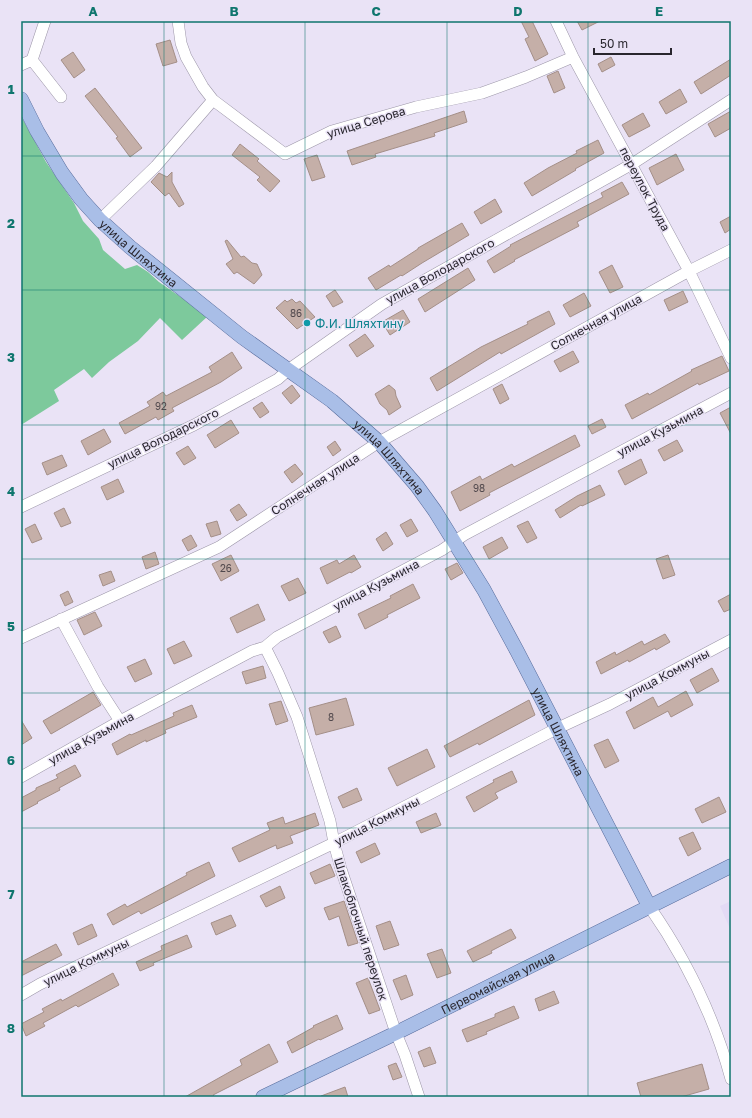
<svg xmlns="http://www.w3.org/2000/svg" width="752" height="1118" font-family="'Golos Text',sans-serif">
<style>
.built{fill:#e4daf5}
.green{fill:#7dc99c}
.building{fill:#c5afa8;stroke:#a48f88}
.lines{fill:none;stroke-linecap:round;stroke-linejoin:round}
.minor-casing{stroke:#9c96a8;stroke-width:12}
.major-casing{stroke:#576c9c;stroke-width:15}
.minor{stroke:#fff;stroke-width:11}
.major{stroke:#a9bee7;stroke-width:14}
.grid{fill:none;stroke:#0f766e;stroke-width:1;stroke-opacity:0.55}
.culture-dot{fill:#0f9aa8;stroke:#eae3f6;stroke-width:1.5}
.labels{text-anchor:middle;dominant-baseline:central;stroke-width:3;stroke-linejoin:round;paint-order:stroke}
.number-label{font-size:10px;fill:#50484c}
.street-label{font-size:12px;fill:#29262e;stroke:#eae3f6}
.culture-label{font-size:12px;fill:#0d838f;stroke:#eae3f6;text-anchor:start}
.neatline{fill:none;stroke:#0f766e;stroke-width:1.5}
.grid-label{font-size:13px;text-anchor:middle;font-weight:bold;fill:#0f766e}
</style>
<rect width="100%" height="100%" fill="#eae3f6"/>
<!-- built -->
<path class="built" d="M731,901V931L720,906Z"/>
<!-- green -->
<path class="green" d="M21,116L46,162L74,203L83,221L99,239L103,250L125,269L137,265L148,272L159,282L208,316L182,340L160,318L138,341L109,362L92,378L84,369L54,390L59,401L21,425Z"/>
<!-- building -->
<path class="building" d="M521,21H532L548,54L535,61L525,39L529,37Z
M577,21H600L582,30Z
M170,40L177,62L163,66L156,44Z
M73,52L85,70L74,78L61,60Z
M611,57L615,65L602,72L598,64Z
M731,59V75L701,94L694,82Z
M558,71L565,88L554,93L547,76Z
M95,88L142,148L130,157L116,138L118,137L85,96Z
M680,89L687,102L666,114L659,102Z
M464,111L467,122L434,133L435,136L375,154L376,157L352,165L347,151Z
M731,111V128L715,137L708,124Z
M643,113L650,126L629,137L622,125Z
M598,140L604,153L575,169L576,170L532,196L524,183L548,168L577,153L576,151Z
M240,144L259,159L257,161L280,181L270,192L257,180L260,177L232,155Z
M676,154L684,170L657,185L649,168Z
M317,155L325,177L312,181L304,159Z
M172,172V182L184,204L179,207L169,193L165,196L151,182L159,173L167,177Z
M622,182L629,194L577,222L579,226L514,260L515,261L494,273L487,261L511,246L510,245L603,197L601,193Z
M495,199L502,212L481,224L474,212Z
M731,216V229L725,233L720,222Z
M462,223L469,235L422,263L402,276L401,275L376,290L368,278L389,265L390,267L418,249V248Z
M227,240L241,257L244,256L252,263L257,264L262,275L254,284L237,272L234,274L226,264L233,259L225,241Z
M612,265L623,287L610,293L599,272Z
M468,268L475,280L425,312L418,299Z
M335,290L343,302L333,307L326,296Z
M683,291L688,302L669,311L664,300Z
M584,293L591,306L570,317L563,305Z
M292,299L296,303L300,301L315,317L297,329L276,308L285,300L287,302Z
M403,310L410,322L390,335L382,322Z
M549,311L555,324L501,354L500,352L437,391L430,378L481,347L528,324L527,322Z
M365,334L374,346L357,357L349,345Z
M573,351L579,362L560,372L554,361Z
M232,352L242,368L221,382L172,408L174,411L158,420L156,417L125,434L119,423L150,406L147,402L163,392L166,396L212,372L209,367Z
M722,356L729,371L699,385L698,383L632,419L625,405L648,393L649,395L692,371L691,370Z
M502,384L509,399L500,404L493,389Z
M292,385L300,396L291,404L282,393Z
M389,385L395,390L396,396L401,407L389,415L387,410L380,404L375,394Z
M262,402L269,412L260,418L253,408Z
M731,407V434L720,413Z
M602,419L606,427L592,434L588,426Z
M231,420L239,433L215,448L207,435Z
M104,429L111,442L88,455L81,441Z
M575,435L580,446L489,493L490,495L460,511L451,492L480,476L482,480L512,464L514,467Z
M677,440L683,451L664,461L658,450Z
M335,441L341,450L333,456L327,447Z
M188,446L196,458L184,465L176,453Z
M62,455L67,466L47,475L42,463Z
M641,459L647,473L625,485L618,471Z
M295,464L303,474L292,483L284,472Z
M118,479L124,492L107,500L101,487Z
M600,485L605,495L582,506L581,505L560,518L555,510L577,496Z
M239,504L247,515L237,521L230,510Z
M64,508L71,523L61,527L54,513Z
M411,519L418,531L407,537L400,525Z
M217,521L221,534L211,537L206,524Z
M528,521L537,538L527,543L517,526Z
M35,524L42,539L32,543L25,529Z
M386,532L393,544L383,551L376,539Z
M191,535L197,546L188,551L182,540Z
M502,537L508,548L489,559L483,547Z
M155,552L159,564L146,569L142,557Z
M231,555L239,571L221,581L212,564Z
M354,555L361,567L351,573L350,572L327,584L320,568L337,560L339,564Z
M668,555L675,575L663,579L656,559Z
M457,563L463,573L451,580L445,569Z
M111,571L115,581L103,586L99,575Z
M298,578L306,593L289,601L281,586Z
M413,584L420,598L387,615L388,617L365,629L358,614L391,598L390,596Z
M68,591L73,602L65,606L60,595Z
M731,594V609L724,612L718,601Z
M258,604L265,620L237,633L230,618Z
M95,612L102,626L84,635L77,620Z
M336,626L341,637L329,643L323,632Z
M665,634L670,642L656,650L655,648L629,662L628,660L601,674L596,662L615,652L616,655L642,641L644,645Z
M184,641L192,656L174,664L167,649Z
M145,659L152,674L135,682L127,667Z
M263,666L266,678L246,684L242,672Z
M712,668L719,681L697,693L690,680Z
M686,691L693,705L671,717L668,711L634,729L626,712L653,697L658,707Z
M93,692L101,705L51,734L43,721Z
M346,698L354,725L316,735L309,708Z
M529,700L535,715L479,745L478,743L450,757L444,746Z
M281,701L288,721L276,725L269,704Z
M192,705L197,717L165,730L166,733L146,742V740L117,755L112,744L130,734L131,735L174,716L173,713Z
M21,720L32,738L21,745Z
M608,739L619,761L605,768L594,745Z
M427,749L435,767L397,786L388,768Z
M75,765L81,776L59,788L60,790L37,802L38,803L21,812V798L36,790V788L58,778L56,775Z
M512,771L517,782L495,793L498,798L474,812L466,797L494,782L493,780Z
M357,788L362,800L343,808L338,797Z
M719,797L726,812L702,823L695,809Z
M315,813L319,825L290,836L293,843L277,849L276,845L239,862L232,848L270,830L267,823L283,817L285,824Z
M436,813L441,825L421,833L416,822Z
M693,832L701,849L688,856L679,838Z
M375,843L380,854L361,863L356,852Z
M209,862L215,876L141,914L139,911L113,925L107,914L125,904L127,907L187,875L186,873Z
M330,864L335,876L315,884L310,873Z
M280,886L285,898L266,907L260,896Z
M344,901L358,943L348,946L339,916L329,920L324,908Z
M231,915L236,926L216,935L211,923Z
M390,921L399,945L384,950L376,926Z
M92,924L97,936L78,945L73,933Z
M511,929L516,938L491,951L492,953L473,962L467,951Z
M187,935L192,947L153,963L154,965L140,971L136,962L162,950L161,946Z
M56,944L62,955L21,976V962Z
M442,949L451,973L437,978L427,954Z
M113,973L119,985L78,1007L76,1005L43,1023L45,1026L26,1036L21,1024L44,1012L42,1009L61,999L62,1001Z
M406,975L413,995L401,1000L393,980Z
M368,978L380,1010L369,1014L356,983Z
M554,991L559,1003L539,1011L535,999Z
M514,1006L519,1018L486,1032L487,1034L467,1042L462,1030L495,1017V1014Z
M337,1015L343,1029L320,1040L319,1039L292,1053L287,1042L314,1027L313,1026Z
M269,1044L278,1062L213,1095L215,1097H185L242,1065L240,1060Z
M430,1047L436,1063L424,1067L418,1052Z
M396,1063L402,1077L393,1080L388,1066Z
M702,1064L709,1089L681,1097H641L637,1083Z
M345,1087L348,1097H321V1096Z"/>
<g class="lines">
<!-- minor casing -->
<g class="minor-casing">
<path id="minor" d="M178,21L181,43L186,57L203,87L213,100L285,154L332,131L416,107L482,93L526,77L573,57
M556,21L573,57L689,271L731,358
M32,60L61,97
M21,65L32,60L45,21
M100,220L156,166L213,100
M21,507L194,425L278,379L288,370L382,304L632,164L731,100
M61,619L98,687L120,721
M21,638L219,547L379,442L689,271L731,250
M265,647L278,673L297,717L330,821L334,843L341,869L396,1033L405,1055L419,1097
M21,777L120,721L252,651L265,647L277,637L442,550L464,535L731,393
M649,906C686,959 714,1016 731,1079
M21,995L40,984L334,843L556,729L610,704L731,640"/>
</g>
<!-- major casing -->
<g class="major-casing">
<g id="major">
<path id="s1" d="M21,99L37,131L62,173L81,199L100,220L130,247L242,337L332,401L379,442L417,486L435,511L484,590L517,651L649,906"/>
<path id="s2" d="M263,1097L396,1033L731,866"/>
</g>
</g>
<!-- minor -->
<use href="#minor" class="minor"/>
<!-- major -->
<use href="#major" class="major"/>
</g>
<!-- grid -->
<path class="grid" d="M164,21V1097M305,21V1097M447,21V1097M588,21V1097M21,156H731M21,290H731M21,425H731M21,559H731M21,693H731M21,828H731M21,962H731"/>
<!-- markers -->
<circle class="culture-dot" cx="307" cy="323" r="4"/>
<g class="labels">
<!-- number labels -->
<g class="number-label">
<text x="296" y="313">86</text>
<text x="161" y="406">92</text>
<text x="479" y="488">98</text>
<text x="226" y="568">26</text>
<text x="331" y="717">8</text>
</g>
<!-- street labels -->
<g class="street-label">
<text transform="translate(366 122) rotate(-17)">улица Серова</text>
<text transform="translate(645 189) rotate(62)">переулок Труда</text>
<text stroke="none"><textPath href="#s1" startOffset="196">улица Шляхтина</textPath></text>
<text transform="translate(440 271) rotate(-29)">улица Володарского</text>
<text transform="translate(596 322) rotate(-29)">Солнечная улица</text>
<text transform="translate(660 431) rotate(-28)">улица Кузьмина</text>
<text transform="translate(163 438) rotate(-26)">улица Володарского</text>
<text stroke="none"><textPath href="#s1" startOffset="520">улица Шляхтина</textPath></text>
<text transform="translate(315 484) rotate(-33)">Солнечная улица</text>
<text transform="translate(376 585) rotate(-28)">улица Кузьмина</text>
<text transform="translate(667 674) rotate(-28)">улица Коммуны</text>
<text stroke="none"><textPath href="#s1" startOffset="844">улица Шляхтина</textPath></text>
<text transform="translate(91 738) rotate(-29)">улица Кузьмина</text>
<text transform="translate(377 821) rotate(-27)">улица Коммуны</text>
<text transform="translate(361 929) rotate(72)">Шлакоблочный переулок</text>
<text transform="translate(86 962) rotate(-26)">улица Коммуны</text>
<text stroke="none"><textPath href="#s2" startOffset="261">Первомайская улица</textPath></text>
</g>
<!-- culture labels -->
<g class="culture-label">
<text x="315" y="323">Ф.И. Шляхтину</text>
</g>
</g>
<!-- border -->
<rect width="752" height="1118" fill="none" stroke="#eae3f6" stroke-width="44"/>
<!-- scale -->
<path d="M594 48v6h77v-6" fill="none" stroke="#29262e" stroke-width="2"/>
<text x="600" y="48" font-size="12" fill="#29262e" stroke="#eae3f6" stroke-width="3" paint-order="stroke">50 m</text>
<rect x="22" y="22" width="708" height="1074" class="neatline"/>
<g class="grid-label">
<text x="93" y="16">A</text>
<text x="234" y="16">B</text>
<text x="376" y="16">C</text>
<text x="518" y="16">D</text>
<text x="659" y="16">E</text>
<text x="11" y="94">1</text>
<text x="11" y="228">2</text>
<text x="11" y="362">3</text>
<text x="11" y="496">4</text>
<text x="11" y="631">5</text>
<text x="11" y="765">6</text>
<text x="11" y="899">7</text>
<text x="11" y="1033">8</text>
</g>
</svg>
